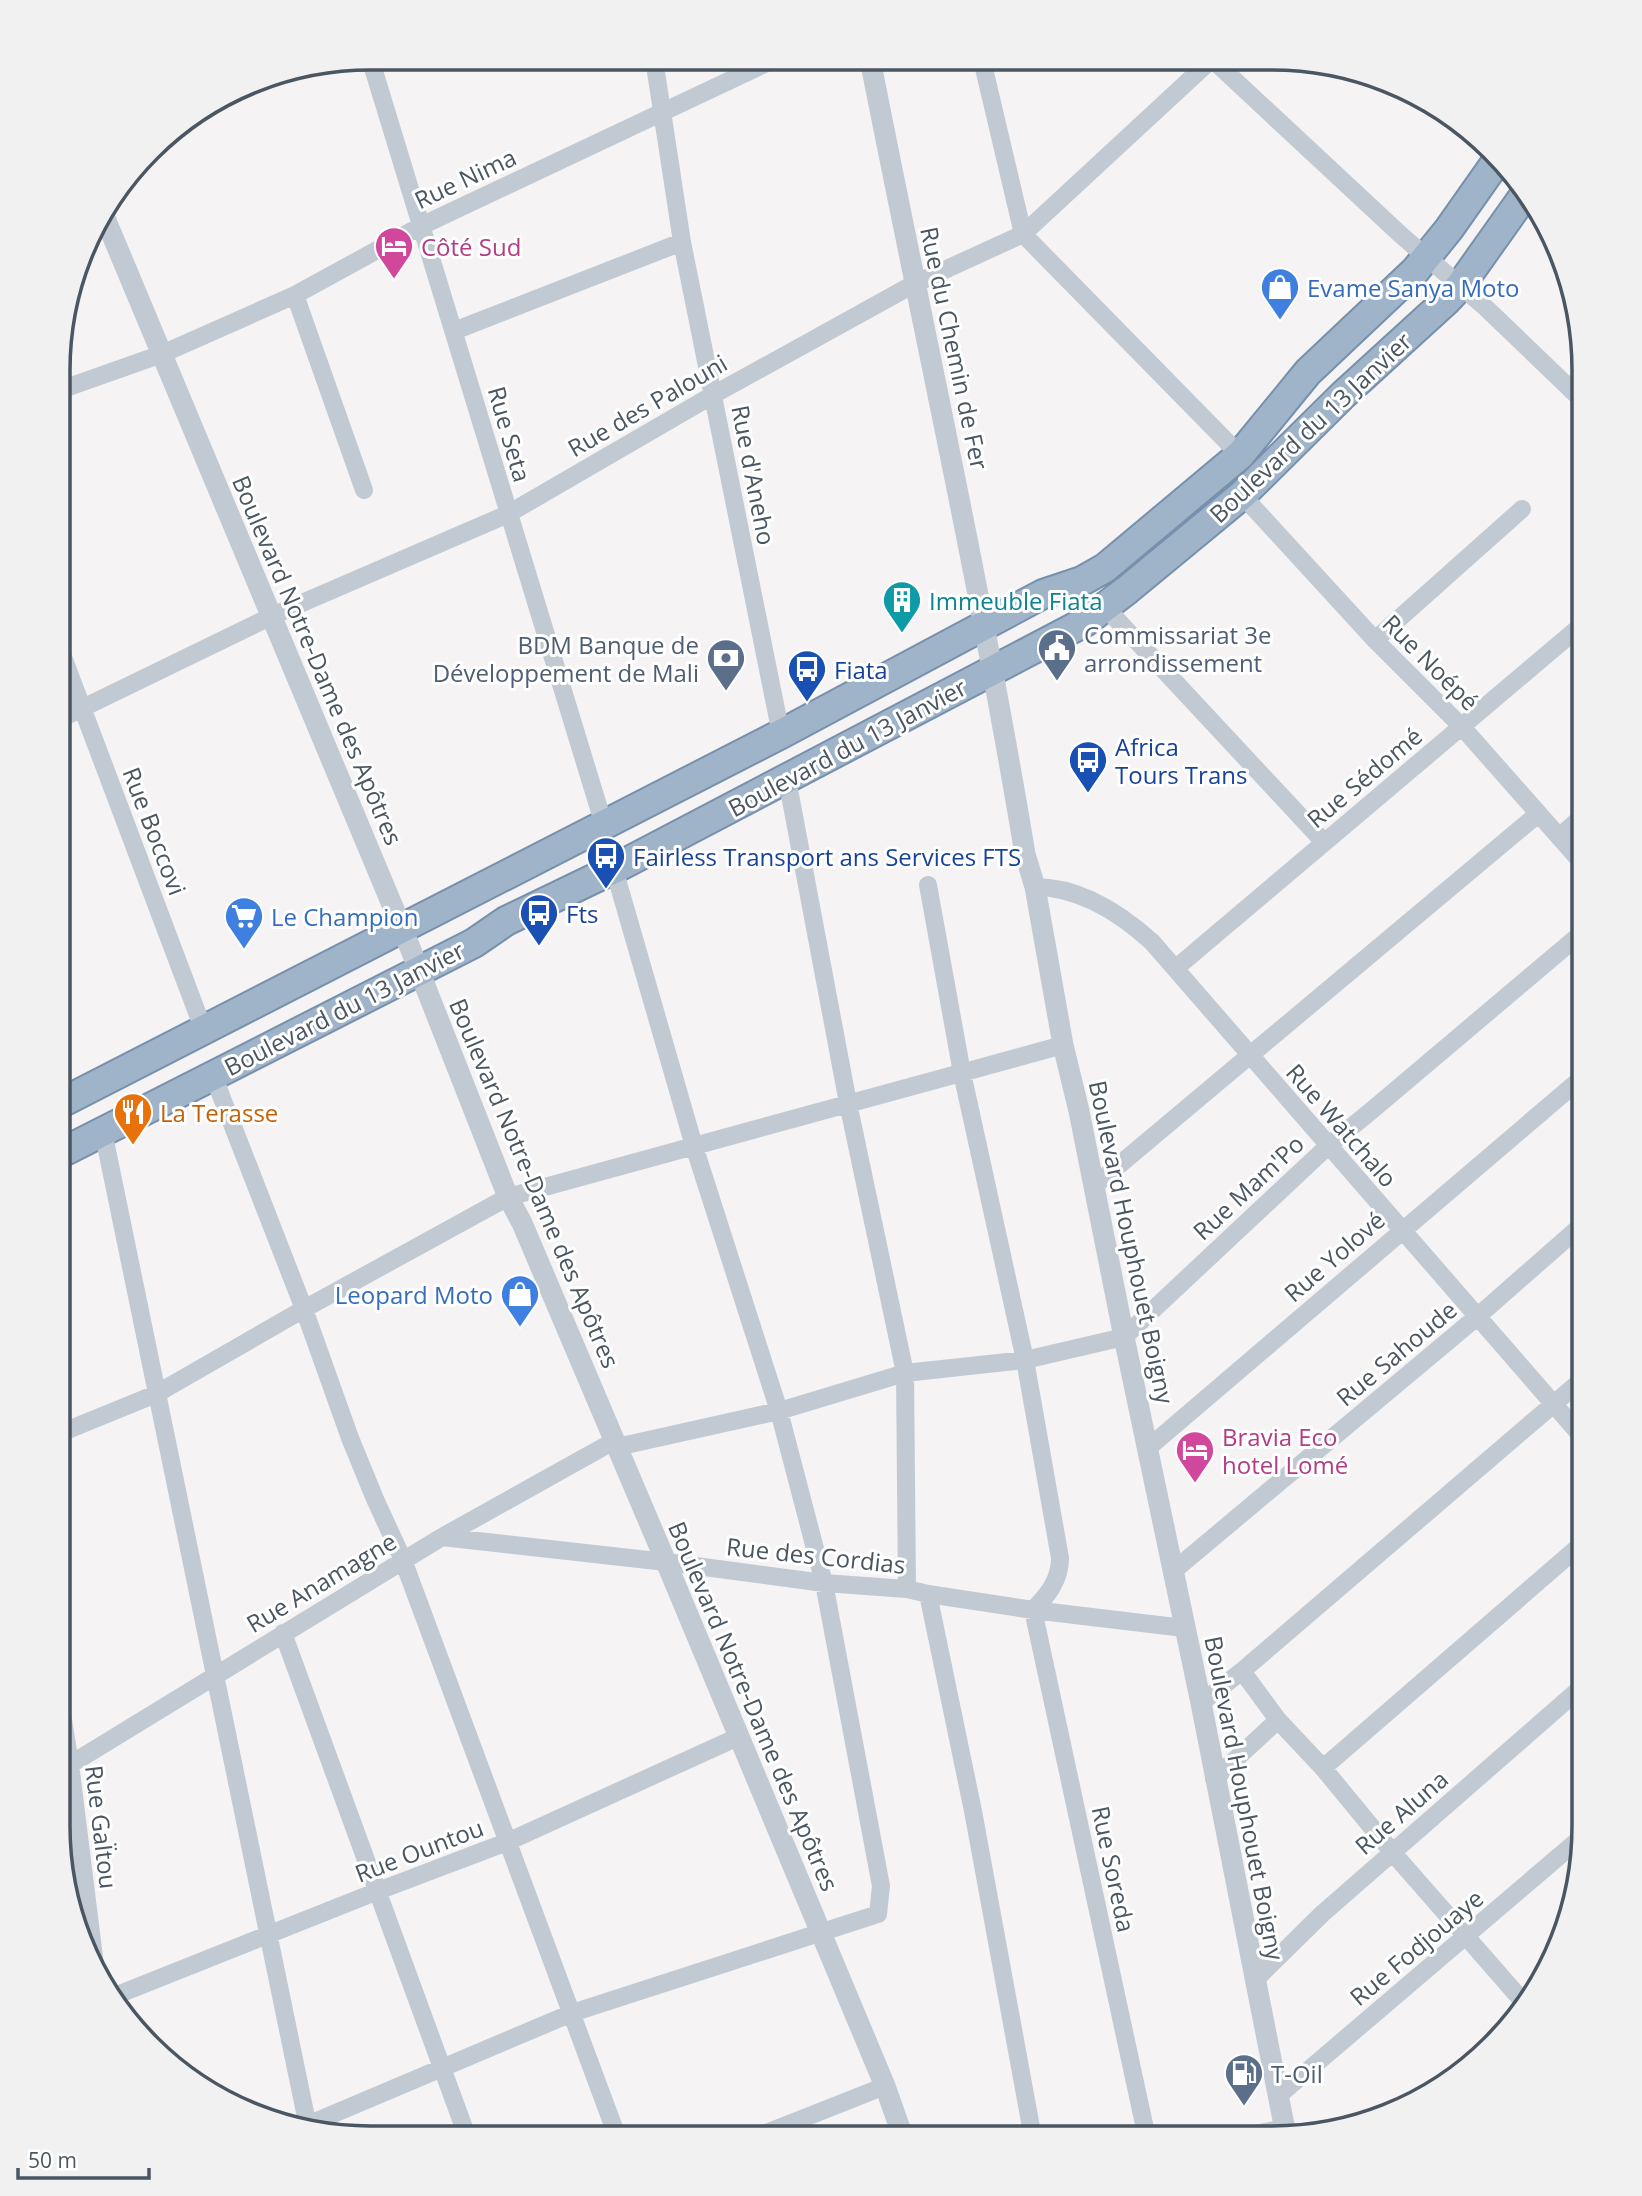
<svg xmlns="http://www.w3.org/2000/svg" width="1642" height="2196" font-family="'Open Sans',sans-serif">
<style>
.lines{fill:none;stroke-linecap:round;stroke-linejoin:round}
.trunk-casing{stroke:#7690ad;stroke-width:32}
.minor{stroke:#c1cad2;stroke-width:18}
.tertiary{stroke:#c1cad2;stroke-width:21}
.trunk{stroke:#9fb4c9;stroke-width:28}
.labels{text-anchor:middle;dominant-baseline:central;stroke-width:6;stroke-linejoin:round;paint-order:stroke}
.street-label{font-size:24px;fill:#4a5661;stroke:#fff}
.hotel-label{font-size:24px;fill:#b23c85;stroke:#fff;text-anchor:start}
.shop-label{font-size:24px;fill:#366cbe;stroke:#fff;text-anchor:start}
.culture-label{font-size:24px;fill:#0d838f;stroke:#fff;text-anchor:start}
.service-label{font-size:24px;fill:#4e5e75;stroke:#fff;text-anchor:start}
.transit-label{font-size:24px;fill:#164399;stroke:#fff;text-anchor:start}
.food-label{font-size:24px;fill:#c56008;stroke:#fff;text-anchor:start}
.rim{fill:none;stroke:#4a5661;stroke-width:3.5}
</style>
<rect width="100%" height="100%" fill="#f5f3f3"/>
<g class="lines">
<!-- trunk casing -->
<g class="trunk-casing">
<path id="trunk" d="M59,1104L781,734L1043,594L1082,581L1105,568L1240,455L1308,372L1415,271L1449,229L1499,158
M59,1154L419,971L474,943L506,921L614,869L1085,622L1127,590L1242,495L1343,395L1446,301L1460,286L1526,193"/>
</g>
<!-- minor -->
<path class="minor" d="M370,58L604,825
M654,59L682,242L781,734
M982,60L1023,234L1240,455
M1213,60L1402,236L1485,307L1584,402
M295,295L364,490
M454,331L682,242
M60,390L162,354L295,295L421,226L775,59
M1571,390L1584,371
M1242,495L1375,640L1462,727L1584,865
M1106,608L1324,842
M1375,640L1522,509
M60,649L204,1031
M60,719L272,616L508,514L713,395L914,284L1023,234L1211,60
M787,779L848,1103L905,1373L907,1589
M1559,837L1584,815
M928,885L962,1073L1025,1360L1060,1558C1060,1580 1048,1595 1033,1610L1147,2138
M1035,887C1080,887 1120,913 1152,942L1584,1439
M1176,968L1584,623
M213,1075L304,1309L350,1438L375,1499L403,1560L617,2136
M103,1131L308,2127
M1094,1186L1538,814
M58,1434L156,1394L304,1309L508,1197L1063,1045
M617,1447L779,1411L905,1373L1025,1360L1124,1337L1328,1146L1371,1111L1584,931
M1148,1448L1584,1076
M442,1537L666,1562L824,1583L907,1589L928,1594L1033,1610L1184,1628
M1172,1572L1478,1316L1584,1223
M928,1594L973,1811L1033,2138
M283,1633L467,2136
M1242,1671L1278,1720L1323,1768L1393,1853L1526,2005
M58,1688L70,1764L96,1973
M1201,1703L1242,1671L1584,1378
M1323,1768L1584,1542
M58,1772L442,1537L614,1441
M1214,1779L1278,1720
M1255,1980L1322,1914L1584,1685
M112,1997L378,1891L507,1842L738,1737
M1278,2096L1584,1835
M305,2126L572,2013L878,1914L881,1886L824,1583L779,1411L694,1146L614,869
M756,2137L885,2086
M1234,2138L1285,2128"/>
<!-- tertiary -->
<path class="tertiary" d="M870,59C922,324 981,588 1025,854L1035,887L1063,1045L1079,1111L1124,1337L1201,1703L1286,2135
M102,211L411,950L508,1197L522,1223L666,1562L885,2086L903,2137"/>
<!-- trunk -->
<use href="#trunk" class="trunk"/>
</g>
<!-- icons -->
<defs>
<g id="hotel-pin" transform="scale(2.0125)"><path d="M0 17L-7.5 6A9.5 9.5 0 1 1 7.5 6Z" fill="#d1479c" stroke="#fff"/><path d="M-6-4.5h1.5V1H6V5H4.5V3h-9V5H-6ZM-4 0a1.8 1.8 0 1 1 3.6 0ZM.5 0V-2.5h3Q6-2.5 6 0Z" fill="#fff"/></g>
<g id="shop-pin" transform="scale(2.0125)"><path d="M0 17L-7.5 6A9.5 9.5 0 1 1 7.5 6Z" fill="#3f7fe0" stroke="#fff"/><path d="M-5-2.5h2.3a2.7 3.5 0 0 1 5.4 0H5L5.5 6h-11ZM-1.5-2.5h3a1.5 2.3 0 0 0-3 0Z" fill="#fff"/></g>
<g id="building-pin" transform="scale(2.0125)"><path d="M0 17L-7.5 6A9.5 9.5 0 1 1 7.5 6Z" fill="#0f9aa8" stroke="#fff"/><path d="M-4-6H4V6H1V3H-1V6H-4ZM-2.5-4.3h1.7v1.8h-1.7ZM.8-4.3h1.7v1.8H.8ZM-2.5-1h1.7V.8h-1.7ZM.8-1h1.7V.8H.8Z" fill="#fff"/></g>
<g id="civic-pin" transform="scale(2.0125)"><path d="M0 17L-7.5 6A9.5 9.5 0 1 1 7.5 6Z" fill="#5c6f8a" stroke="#fff"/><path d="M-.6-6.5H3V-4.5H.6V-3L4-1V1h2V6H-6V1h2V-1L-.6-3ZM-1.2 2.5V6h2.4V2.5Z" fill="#fff"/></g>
<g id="bank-pin" transform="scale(2.0125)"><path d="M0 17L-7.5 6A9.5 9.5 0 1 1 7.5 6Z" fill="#5c6f8a" stroke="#fff"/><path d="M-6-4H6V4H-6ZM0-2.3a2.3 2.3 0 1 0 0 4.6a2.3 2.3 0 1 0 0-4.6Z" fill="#fff"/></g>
<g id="bus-pin" transform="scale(2.0125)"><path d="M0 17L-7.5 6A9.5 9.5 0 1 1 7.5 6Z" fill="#1a4fb4" stroke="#fff"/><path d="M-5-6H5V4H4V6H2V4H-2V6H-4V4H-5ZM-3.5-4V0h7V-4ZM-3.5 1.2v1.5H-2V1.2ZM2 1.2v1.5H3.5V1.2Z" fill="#fff"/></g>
<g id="supermarket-pin" transform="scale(2.0125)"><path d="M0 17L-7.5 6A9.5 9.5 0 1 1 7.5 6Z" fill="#3f7fe0" stroke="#fff"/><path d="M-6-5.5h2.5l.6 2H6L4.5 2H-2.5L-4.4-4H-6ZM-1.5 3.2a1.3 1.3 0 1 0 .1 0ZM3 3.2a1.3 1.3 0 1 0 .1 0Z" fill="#fff"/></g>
<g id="restaurant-pin" transform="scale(2.0125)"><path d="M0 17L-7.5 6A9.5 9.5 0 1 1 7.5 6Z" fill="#e8710a" stroke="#fff"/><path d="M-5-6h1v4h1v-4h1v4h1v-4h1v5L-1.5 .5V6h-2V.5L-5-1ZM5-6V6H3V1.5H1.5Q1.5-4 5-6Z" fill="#fff"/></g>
<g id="fuel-pin" transform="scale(2.0125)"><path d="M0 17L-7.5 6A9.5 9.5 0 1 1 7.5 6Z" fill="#5c6f8a" stroke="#fff"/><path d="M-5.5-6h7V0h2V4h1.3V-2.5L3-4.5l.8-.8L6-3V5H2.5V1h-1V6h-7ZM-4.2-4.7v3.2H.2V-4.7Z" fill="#fff"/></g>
</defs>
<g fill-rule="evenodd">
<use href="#hotel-pin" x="394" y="246"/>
<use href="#shop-pin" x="1280" y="287"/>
<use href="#building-pin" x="902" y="600"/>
<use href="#civic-pin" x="1057" y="648"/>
<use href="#bank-pin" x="726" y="658"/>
<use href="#bus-pin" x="807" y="669"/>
<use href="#bus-pin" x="1088" y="760"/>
<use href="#bus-pin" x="606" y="856"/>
<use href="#bus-pin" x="539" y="913"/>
<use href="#supermarket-pin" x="244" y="916"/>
<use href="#restaurant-pin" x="133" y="1112"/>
<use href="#shop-pin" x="520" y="1294"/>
<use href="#hotel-pin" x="1195" y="1450"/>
<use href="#fuel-pin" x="1244" y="2073"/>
</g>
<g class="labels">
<!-- street labels -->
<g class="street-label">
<text transform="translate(465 178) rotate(-25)">Rue Nima</text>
<text transform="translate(955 348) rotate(78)">Rue du Chemin de Fer</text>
<text transform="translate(647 405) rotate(-30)">Rue des Palouni</text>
<text transform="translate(1310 427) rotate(-43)">Boulevard du 13 Janvier</text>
<text transform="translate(510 434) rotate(74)">Rue Seta</text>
<text transform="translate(754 475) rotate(79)">Rue d'Aneho</text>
<text transform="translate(318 660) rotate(67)">Boulevard Notre-Dame des Apôtres</text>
<text transform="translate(1431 662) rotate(45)">Rue Noépé</text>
<text transform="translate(847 747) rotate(-28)">Boulevard du 13 Janvier</text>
<text transform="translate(1364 777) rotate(-40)">Rue Sédomé</text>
<text transform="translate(155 831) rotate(69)">Rue Boccovi</text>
<text transform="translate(344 1008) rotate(-27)">Boulevard du 13 Janvier</text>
<text transform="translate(1342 1125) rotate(49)">Rue Watchalo</text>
<text transform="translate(535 1183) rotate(67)">Boulevard Notre-Dame des Apôtres</text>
<text transform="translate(1248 1187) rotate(-43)">Rue Mam'Po</text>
<text transform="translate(1132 1242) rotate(78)">Boulevard Houphouet Boigny</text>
<text transform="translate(1334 1256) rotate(-41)">Rue Yolové</text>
<text transform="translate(1396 1353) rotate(-40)">Rue Sahoude</text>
<text transform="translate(816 1555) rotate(6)">Rue des Cordias</text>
<text transform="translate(321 1582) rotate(-31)">Rue Anamagne</text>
<text transform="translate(754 1706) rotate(67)">Boulevard Notre-Dame des Apôtres</text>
<text transform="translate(1245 1798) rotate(79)">Boulevard Houphouet Boigny</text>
<text transform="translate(1401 1812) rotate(-41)">Rue Aluna</text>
<text transform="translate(102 1827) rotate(83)">Rue GaÏtou</text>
<text transform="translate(419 1850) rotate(-21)">Rue Ountou</text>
<text transform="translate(1114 1869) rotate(78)">Rue Soreda</text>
<text transform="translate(1416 1947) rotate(-40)">Rue Fodjouaye</text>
</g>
<!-- hotel labels -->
<g class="hotel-label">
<text x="421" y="246">Côté Sud</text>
<text x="1222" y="1436">Bravia Eco<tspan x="1222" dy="28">hotel Lomé</tspan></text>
</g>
<!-- shop labels -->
<g class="shop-label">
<text x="1307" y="287">Evame Sanya Moto</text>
<text x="271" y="916">Le Champion</text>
<text x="493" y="1294" text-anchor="end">Leopard Moto</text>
</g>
<!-- culture labels -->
<g class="culture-label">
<text x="929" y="600">Immeuble Fiata</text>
</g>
<!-- service labels -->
<g class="service-label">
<text x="1084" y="634">Commissariat 3e<tspan x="1084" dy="28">arrondissement</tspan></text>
<text x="699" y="644" text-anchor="end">BDM Banque de<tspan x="699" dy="28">Développement de Mali</tspan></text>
<text x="1271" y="2073">T-Oil</text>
</g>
<!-- transit labels -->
<g class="transit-label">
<text x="834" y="669">Fiata</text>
<text x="1115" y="746">Africa<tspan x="1115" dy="28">Tours Trans</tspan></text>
<text x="633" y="856">Fairless Transport ans Services FTS</text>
<text x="566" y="913">Fts</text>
</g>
<!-- food labels -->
<g class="food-label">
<text x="160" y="1112">La Terasse</text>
</g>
</g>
<!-- crop -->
<path d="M0 0H1642V2196H0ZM370 70H1272A300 300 0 0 1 1572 370V1826A300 300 0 0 1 1272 2126H370A300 300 0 0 1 70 1826V370A300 300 0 0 1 370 70Z" fill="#f1f1f2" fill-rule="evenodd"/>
<path class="rim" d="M370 70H1272A300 300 0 0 1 1572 370V1826A300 300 0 0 1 1272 2126H370A300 300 0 0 1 70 1826V370A300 300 0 0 1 370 70Z"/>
<!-- scale -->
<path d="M18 2168v10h131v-10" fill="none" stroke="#4a5661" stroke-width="3.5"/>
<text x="28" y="2168" font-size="21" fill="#4a5661" stroke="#ffffff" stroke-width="5" paint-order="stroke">50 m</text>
</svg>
